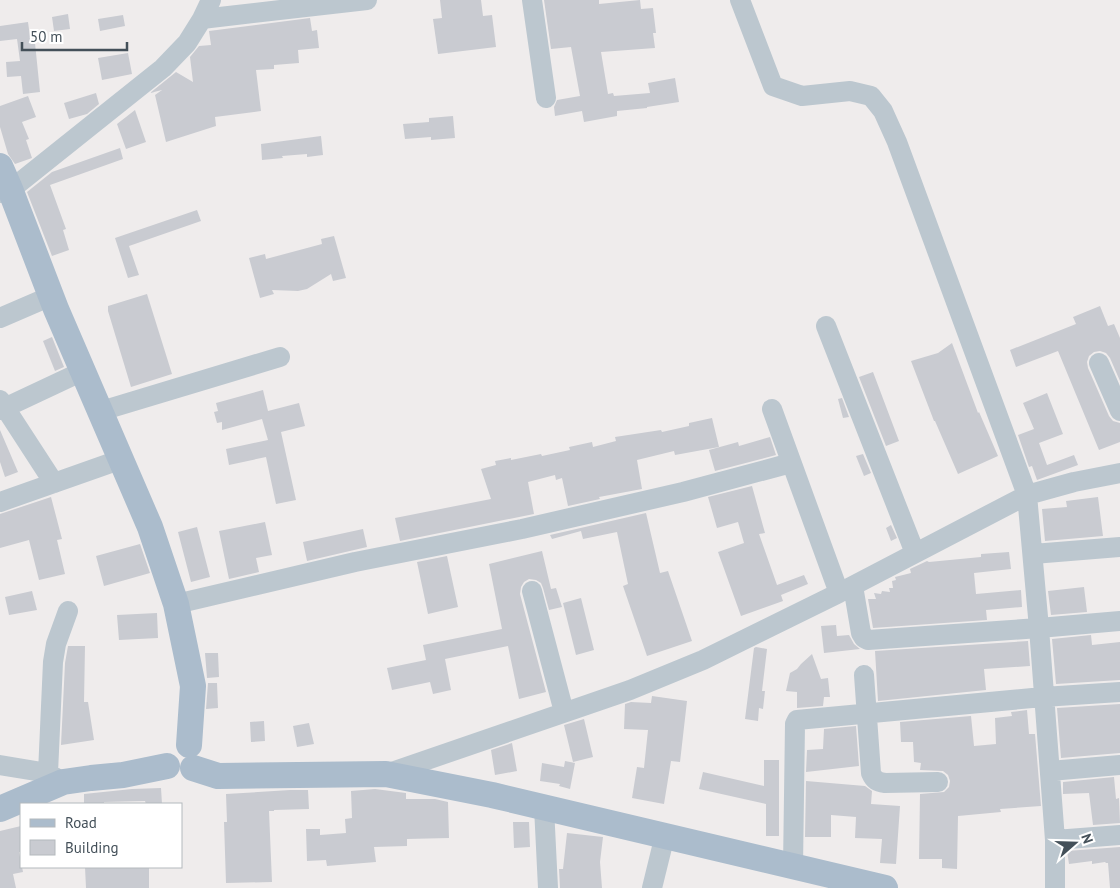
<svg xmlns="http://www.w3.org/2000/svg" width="1120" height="888" font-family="'PT Sans',sans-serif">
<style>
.building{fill:#c9cbd1}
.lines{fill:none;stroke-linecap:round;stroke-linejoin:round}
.minor{stroke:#bcc7cf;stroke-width:20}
.major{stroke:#abbccc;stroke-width:26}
</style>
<rect width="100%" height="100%" fill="#efecec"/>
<!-- building -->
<path class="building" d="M440,0H481L483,16L492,15L496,47L438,54L433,19L442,18Z
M544,0H599V4L640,0L641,9L653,8L656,33H653L655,48L601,52L608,94L613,93L614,96L650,93L648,83L675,78L679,102L647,107V108L617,111V116L584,122L582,111L555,116L554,107L557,100L580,96L571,47L551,49Z
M68,14L70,29L54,31L52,17Z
M123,15L125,26L100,31L98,19Z
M310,18L312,31L317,30L319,48L298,50L299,63L274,65V69L256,70L261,111L215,117L216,126L166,142L155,95L162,90L150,93L176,72L193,82L190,57L199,46L211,45L209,31Z
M28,22L31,44L35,43L40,92L23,94L21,76L7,77L6,62L20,61L17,39L0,41V26Z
M128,53L132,74L102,80L98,58Z
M96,93L99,104L87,114L69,119L64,103Z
M28,96L36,117L22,122L29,139L26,140L32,158L15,164L8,154L0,127V106Z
M135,110L146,142L126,149L117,124Z
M453,116L455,138L431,140V137L405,139L403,124L429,122V118Z
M321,136L323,155L307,157V154L282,156L283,158L262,160L261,144Z
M120,148L123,159L50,185L66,229L63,230L69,250L52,256L27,192L52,172Z
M197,210L201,221L129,246L139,275L128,278L115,238Z
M334,236L346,278L333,281L331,274L307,289L298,291L272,290L274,294L260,298L249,258L265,254L266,259L322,244L321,239Z
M147,294L172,374L131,387L108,311V306Z
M1100,306L1108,326L1114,324L1120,338V381L1110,358L1106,353L1100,351L1094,352L1089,356L1087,362L1088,368L1109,416L1113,421L1120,423V442L1099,450L1058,351L1016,367L1010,350L1076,324L1073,317Z
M52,337L64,367L55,371L43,341Z
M952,343L978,413L979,412L998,456L958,474L935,421H934L911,361L938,353Z
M873,372L899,441L886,446L859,377Z
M263,390L268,411L299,403L305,426L281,432L296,500L276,504L266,457L229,465L226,449L268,440L262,419L222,430V422L217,423L214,412L218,411L216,403Z
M1047,393L1063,434L1039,443L1047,465L1074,455L1078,465L1037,480L1032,466L1029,467L1018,435L1034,429L1023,403Z
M842,398L849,417L843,418L838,399Z
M712,418L719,447L675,455L674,451L637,460L642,489L599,497L600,499L568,506L562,478L556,480L555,475L528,482L534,514L400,541L395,518L491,499L481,469L496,465L495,461L511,458V460L541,454L542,456L570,450L569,447L592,442L593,447L616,441L615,437L661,430L662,432L689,426V423Z
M0,430L18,472L5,477L0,462Z
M770,437L776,455L715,471L709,450L738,442L739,446Z
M863,454L871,473L864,476L856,456Z
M752,486L765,533L759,534L777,585L804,575L808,584L781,595L783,601L741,616L718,552L744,543L738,522L717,528L708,497Z
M51,497L62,539L57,540L65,574L39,580L29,540L0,548V514Z
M1098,497L1103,536L1045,541L1042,509L1067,507L1066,501Z
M646,513L660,573L668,571L692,641L647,656L623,586L628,584L617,532L583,539L581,531L552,539L550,535Z
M265,522L272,555L256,558L259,572L229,579L219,531Z
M891,525L897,538L891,541L886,528Z
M197,527L210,577L191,582L178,532Z
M363,529L367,547L307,561L303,542Z
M140,544L150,573L104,586L96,556Z
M542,551L551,589L556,588L562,607L549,610L543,588L541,583L536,580L529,579L524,582L521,587L520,594L546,692L519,699L508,646L445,659L451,690L433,694L430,682L392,690L387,668L426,660L423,645L502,629L489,564Z
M1009,552L1011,569L974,573L976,594L1021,590L1022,607L986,610L987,620L873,628L868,599H876L874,593L881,594L882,591L890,592L889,588H893L892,581L896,580L895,577L911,573L910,569L927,561L929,562L981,557V554Z
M447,556L458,607L428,614L417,562Z
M1084,587L1087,612L1051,615L1048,591Z
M32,591L37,610L9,615L5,597Z
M581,598L594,650L576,655L563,603Z
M157,613L158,638L119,640L117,615Z
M836,625L837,636L849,635L854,644L860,649L824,653L821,626Z
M1091,635L1092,645L1120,642V680L1056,684L1052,639Z
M1028,641L1030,666L984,669L986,690L878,701L875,651Z
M68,646H85L84,702H88L94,740L61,745L65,663Z
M756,647L767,649L762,691H765L763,709L759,708L758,721L745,719L754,648Z
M205,653H218L219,677L207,678Z
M812,654L821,679L828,678L830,697H824L823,706L797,708V692L786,691L790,673L797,669L801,664Z
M208,683H217L218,708L206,709Z
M652,696L687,701L680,762L671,761L664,804L632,798L637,767L644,768L648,730L624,729L625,704L631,702L651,703Z
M1120,704V753L1061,758L1057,708Z
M1027,710L1029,734H1035L1041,806L1000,809L1001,812L958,816L957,869L942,868V859H919L920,794L944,792L949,787L950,781L948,775L943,771L920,770L921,763L914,762L913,742H901L900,722L971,716L974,746L996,744L995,718L1012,716L1011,712Z
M584,719L593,757L573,762L564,725Z
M264,721L265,741L251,742L250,722Z
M309,723L314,744L297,747L293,726Z
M856,726L859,766L806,772L807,750L823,749L824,729Z
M512,743L517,771L495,775L491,750Z
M764,760H779V836H766V804L699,789L703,772L764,786Z
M565,761L575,763L570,789L559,786L560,784L540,781L542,763L564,767Z
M1114,777L1116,799L1119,798L1120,823L1093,825L1089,793L1063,794V782Z
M806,781L865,786L872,791L871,804L900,806L896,864L880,863L882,839L855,838L856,817L831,815V837H805Z
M161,788L162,804H146L145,801L104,802V804H84V794L132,789Z
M375,789L406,793V799H435L448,802L449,838L407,839V846L374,847L376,862L327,866L326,860L307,861L306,829H320V835L346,833L345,819L352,818L351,791Z
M290,790H308L309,809L274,810V811H269L272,882L226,883L224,822H227L226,794Z
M513,822H529L530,847L514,848Z
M21,826V852H19L23,872L13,874L16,888H0V831Z
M567,833L603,837L600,862L602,888H560L559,869H563Z
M1120,847V888H1110L1108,863H1106L1105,862L1092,864V861L1069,864L1067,851Z
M85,867H149V888H86Z"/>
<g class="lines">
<!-- minor -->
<path class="minor" d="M532,0L546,98
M740,0L773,86L802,96L850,91L871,96L883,111L897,142L1027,495L1039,628L868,640L864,638L861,633L853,586
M202,19L367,0
M0,193L19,183L163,68L187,43L202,19L211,0
M0,318L51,296
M826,326L915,553
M1099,363L1120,411
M0,400L54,483
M772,409L839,593
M0,410L83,371
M101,411L280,357
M0,502L122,459
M1033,554L1120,547
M532,591L564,712
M176,604L355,562L522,529L683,492L791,463
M864,675L871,773C874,780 877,782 885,783L938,782
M0,765L48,773L58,779
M1050,771L1120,765
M48,773L53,662L56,644L68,611
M386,774L630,690L703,660L839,593L1027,495L1074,482L1120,473
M544,807L548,888
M1055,840L1120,835
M793,867L795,724L797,720L1043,697L1120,692
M652,888L665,835
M1055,888V840L1039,628L1120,621"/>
<!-- major -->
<path class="major" d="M0,166L10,189L56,309L150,527L176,604L193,686L189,745
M193,768L218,776L386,774L492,795L885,888
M0,809L63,782L91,778L123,775L167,766"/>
</g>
<!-- legend -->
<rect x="20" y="803" width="162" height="65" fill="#ffffff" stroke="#b4b9bd"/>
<rect x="30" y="819" width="25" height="8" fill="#abbccc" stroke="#b4b9bd"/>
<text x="65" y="828" font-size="15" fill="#445059">Road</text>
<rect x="30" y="840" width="25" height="15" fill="#c9cbd1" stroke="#b4b9bd"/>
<text x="65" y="853" font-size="15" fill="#445059">Building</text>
<!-- north arrow -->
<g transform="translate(1075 843) rotate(70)" stroke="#ffffff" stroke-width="4" paint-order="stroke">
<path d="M0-4L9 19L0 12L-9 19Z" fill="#445059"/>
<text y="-8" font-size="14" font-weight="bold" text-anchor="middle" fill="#445059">N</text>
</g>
<!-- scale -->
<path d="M22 42v8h105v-8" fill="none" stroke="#445059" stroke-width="2.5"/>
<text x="30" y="42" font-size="15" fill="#445059" stroke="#ffffff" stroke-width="4" paint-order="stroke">50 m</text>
</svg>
